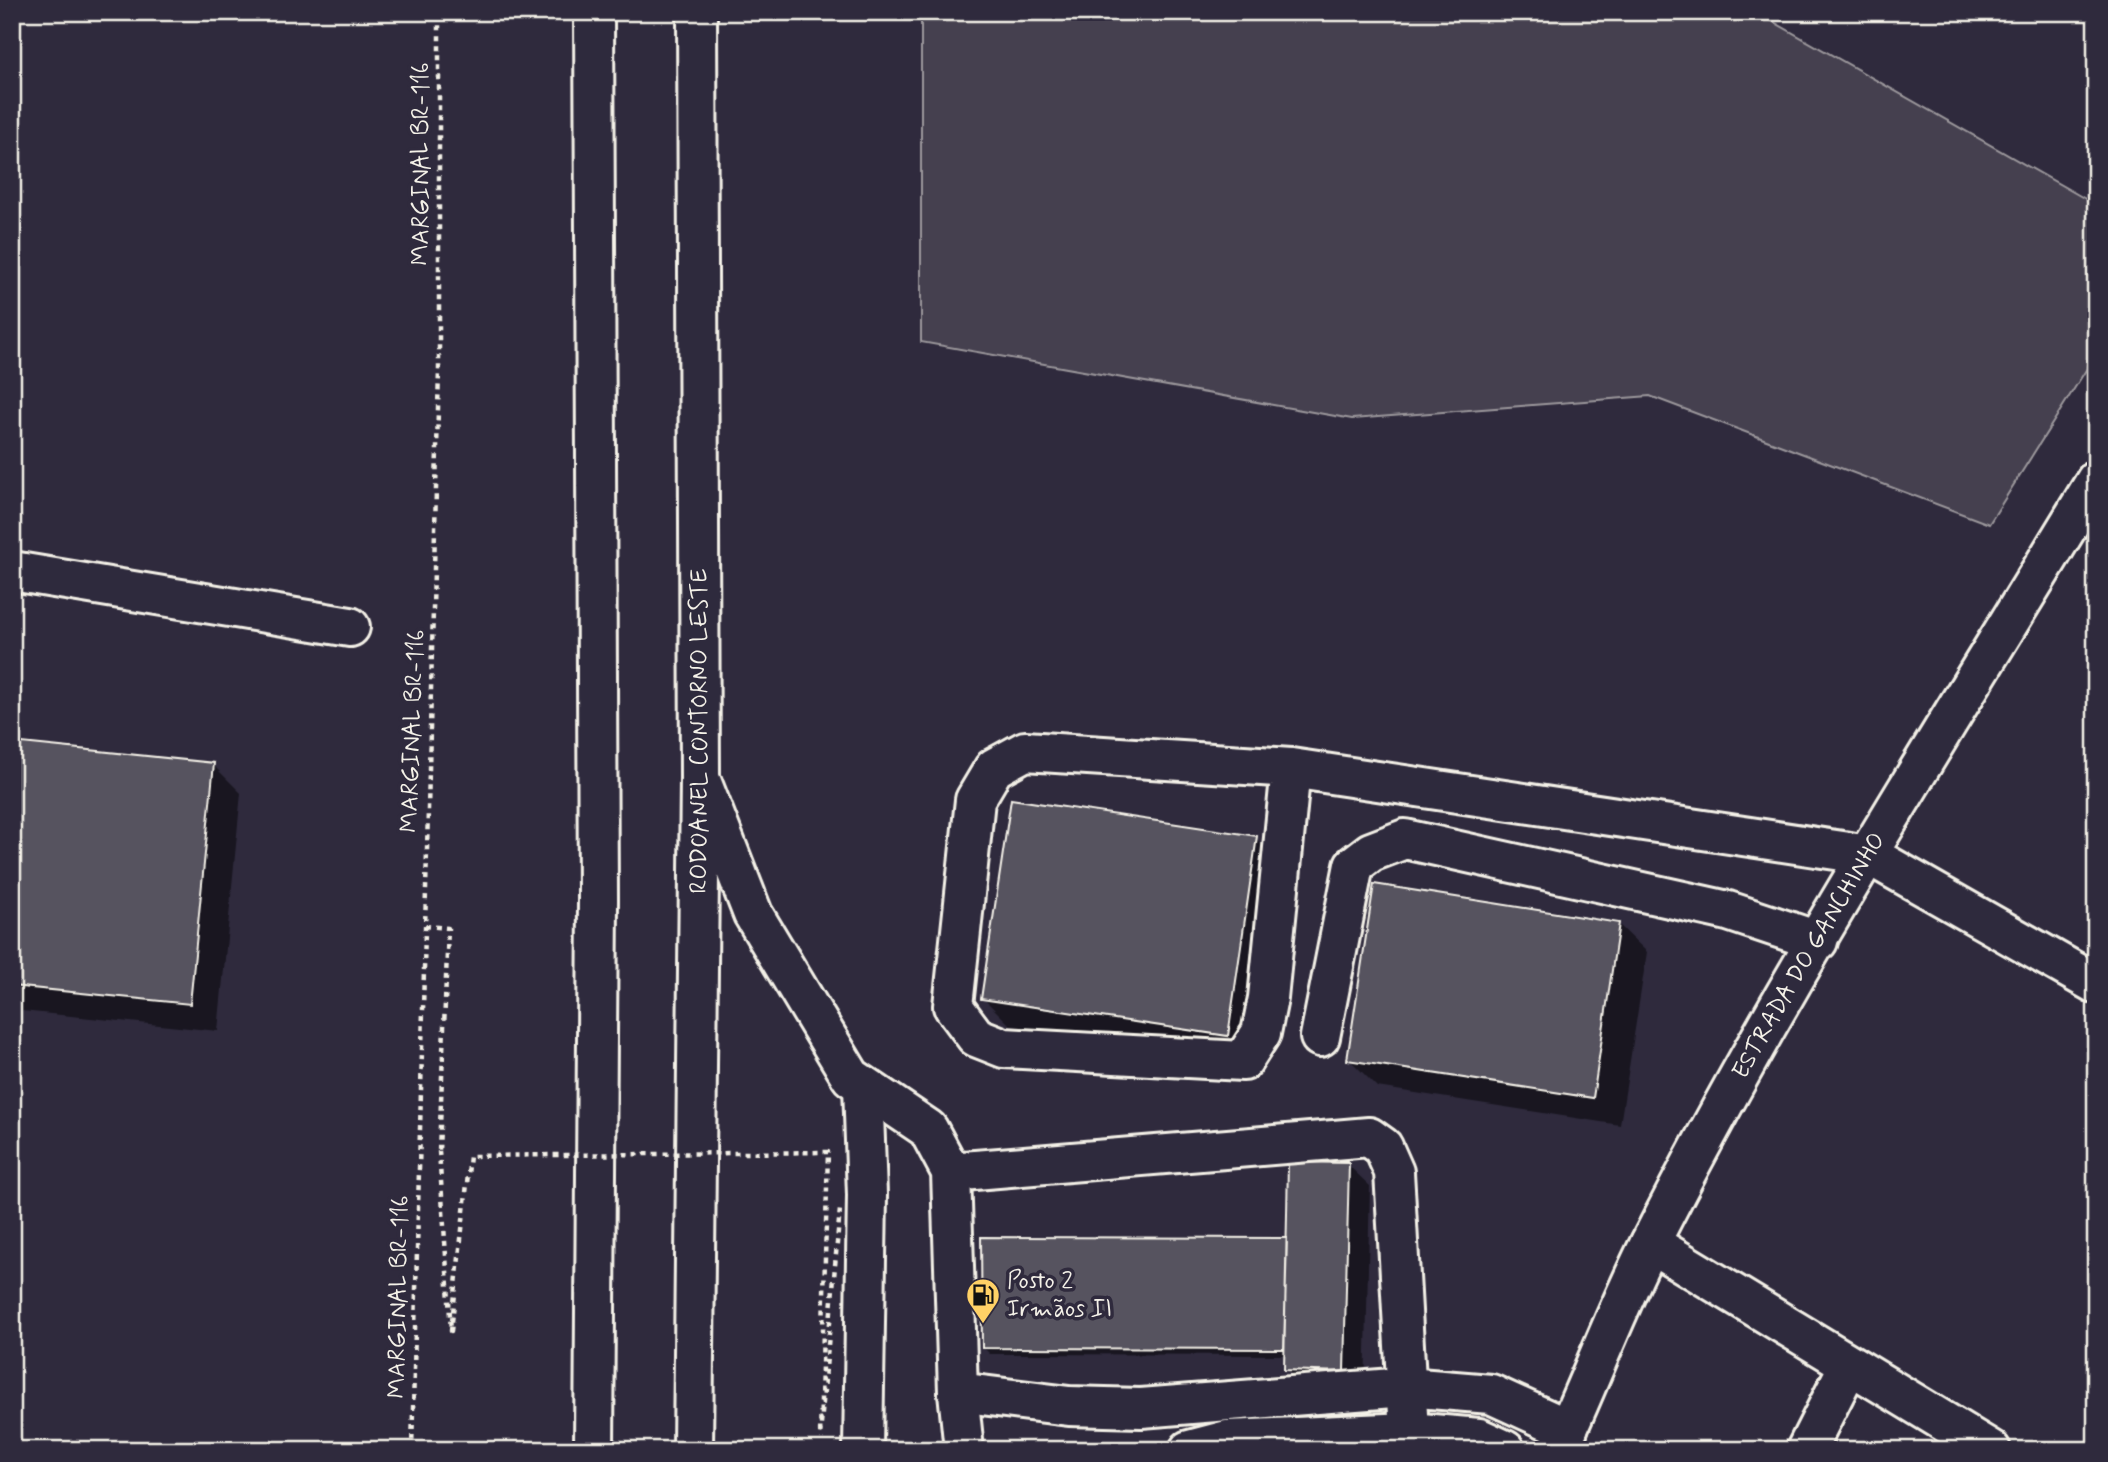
<svg xmlns="http://www.w3.org/2000/svg" width="2108" height="1462" font-family="Mynerve,sans-serif">
<style>
.green{fill:#454050;stroke:#9c989c;stroke-width:2}
.shadow{fill:#0007}
.building{fill:#56525f;stroke:#f4f1e8;stroke-width:2}
.lines{fill:none;stroke-linecap:round;stroke-linejoin:round}
.minor-casing{stroke:#f4f1e8;stroke-width:44}
.highway-casing{stroke:#f4f1e8;stroke-width:44}
.path{stroke:#f4f1e8;stroke-width:4.5;stroke-dasharray:5 5;stroke-linecap:butt}
.minor{stroke:#2f2a3d;stroke-width:38}
.highway{stroke:#2f2a3d;stroke-width:38}
.path-bridge{stroke:#f4f1e8;stroke-width:4.5;stroke-dasharray:5 5;stroke-linecap:butt}
.labels{text-anchor:middle;dominant-baseline:central;stroke-width:7;stroke-linejoin:round;paint-order:stroke}
.street-label{font-size:24px;fill:#f4f1e8;stroke:#2f2a3d}
.poi-label{font-size:24px;fill:#f4f1e8;stroke:#2f2a3d;text-anchor:start}
</style>
<rect width="100%" height="100%" fill="#2f2a3d"/>
<filter id="ink" filterUnits="userSpaceOnUse"><feTurbulence type="fractalNoise" baseFrequency=".0143" numOctaves="2"/><feDisplacementMap in="SourceGraphic" scale="14" xChannelSelector="R" yChannelSelector="G"/><feConvolveMatrix kernelMatrix="1 2 1 2 8 2 1 2 1" color-interpolation-filters="sRGB"/></filter>
<g filter="url(#ink)">
<!-- green -->
<path class="green" d="M921,12H1756L2096,205V354L1989,524L1650,396L1352,419L921,342Z"/>
<!-- shadow -->
<path class="shadow" d="M12,744L213,765L241,793L218,1031L12,1010Z
M1256,838L1284,866L1255,1063L1011,1026L983,998Z
M1618,924L1647,952L1620,1125L1377,1087L1349,1059Z
M1348,1165L1370,1186L1365,1393L1307,1391L1286,1369V1355L990,1354L983,1347L1288,1240Z"/>
<!-- building -->
<path class="building" d="M12,742L214,763L190,1004L12,986Z
M1011,799L1257,836L1228,1036L981,999Z
M1374,884L1619,923L1593,1098L1347,1060Z
M1288,1162L1349,1163L1344,1372L1284,1370Z
M981,1237L1287,1238L1284,1349L982,1348Z"/>
<g class="lines">
<!-- minor casing -->
<g class="minor-casing">
<g id="minor">
<path d="M12,571L350,627"/>
<path d="M1291,768L1268,998L1261,1033L1243,1061L1004,1048L976,1037L953,1006L975,800L994,768L1025,751L1291,768L1869,855L2096,984"/>
<path d="M700,778L753,914L851,1077L928,1129L951,1172L958,1392L964,1450"/>
<path d="M1320,1037L1354,865L1371,852L1405,839L1728,911L1818,941"/>
<path d="M951,1172L1369,1137L1383,1147L1394,1172L1409,1432"/>
<path d="M1650,1243L1991,1450"/>
<path d="M958,1392L1069,1406L1141,1408L1406,1387L1491,1394L1568,1429"/>
<path d="M863,1450L867,1195L863,1086"/>
<path d="M1189,1450L1227,1440L1409,1432L1479,1438L1505,1450"/>
<path id="s1" d="M1558,1450C1590,1381 1617,1308 1651,1241C1784,979 1944,731 2096,480"/>
<path d="M1806,1450L1849,1365"/>
</g>
</g>
<!-- highway casing -->
<g class="highway-casing">
<g id="highway">
<path d="M594,12L598,900L594,1450"/>
<path id="s2" d="M693,1450L700,778L697,12"/>
</g>
</g>
<!-- path -->
<path class="path" d="M425,926L448,928L439,1151
M412,1450L439,369V12"/>
<!-- minor -->
<use href="#minor" class="minor"/>
<!-- highway -->
<use href="#highway" class="highway"/>
<!-- path-bridge -->
<path class="path-bridge" d="M439,1151L451,1331L470,1156L828,1152L820,1436L840,1209"/>
</g>
</g>
<!-- icons -->
<defs>
<g id="fuel-pin" transform="scale(1.75)"><path d="M0 17L-7.5 6A9.5 9.5 0 1 1 7.5 6Z" fill="#ffd166" stroke="#2f2a3d"/><path d="M-5.5-6h7V0h2V4h1.3V-2.5L3-4.5l.8-.8L6-3V5H2.5V1h-1V6h-7ZM-4.2-4.7v3.2H.2V-4.7Z" fill="#111"/></g>
</defs>
<g fill-rule="evenodd">
<use href="#fuel-pin" x="983" y="1295"/>
</g>
<g class="labels">
<!-- street labels -->
<g class="street-label">
<text transform="translate(421 164) rotate(-90)">MARGINAL BR-116</text>
<text transform="translate(413 731) rotate(-88)">MARGINAL BR-116</text>
<text stroke="none"><textPath href="#s2" startOffset="719">RODOANEL CONTORNO LESTE</textPath></text>
<text stroke="none"><textPath href="#s1" startOffset="555">ESTRADA DO GANCHINHO</textPath></text>
<text transform="translate(399 1297) rotate(-89)">MARGINAL BR-116</text>
</g>
<!-- poi labels -->
<g class="poi-label">
<text x="1007" y="1281">Posto 2<tspan x="1007" dy="28">Irmãos II</tspan></text>
</g>
</g>
<!-- margin -->
<rect width="2108" height="1462" fill="none" stroke="#2f2a3d" stroke-width="42"/>
<rect x="21" y="21" width="2066" height="1420" fill="none" stroke="#f4f1e8" stroke-width="2.5" filter="url(#ink)"/>
</svg>
